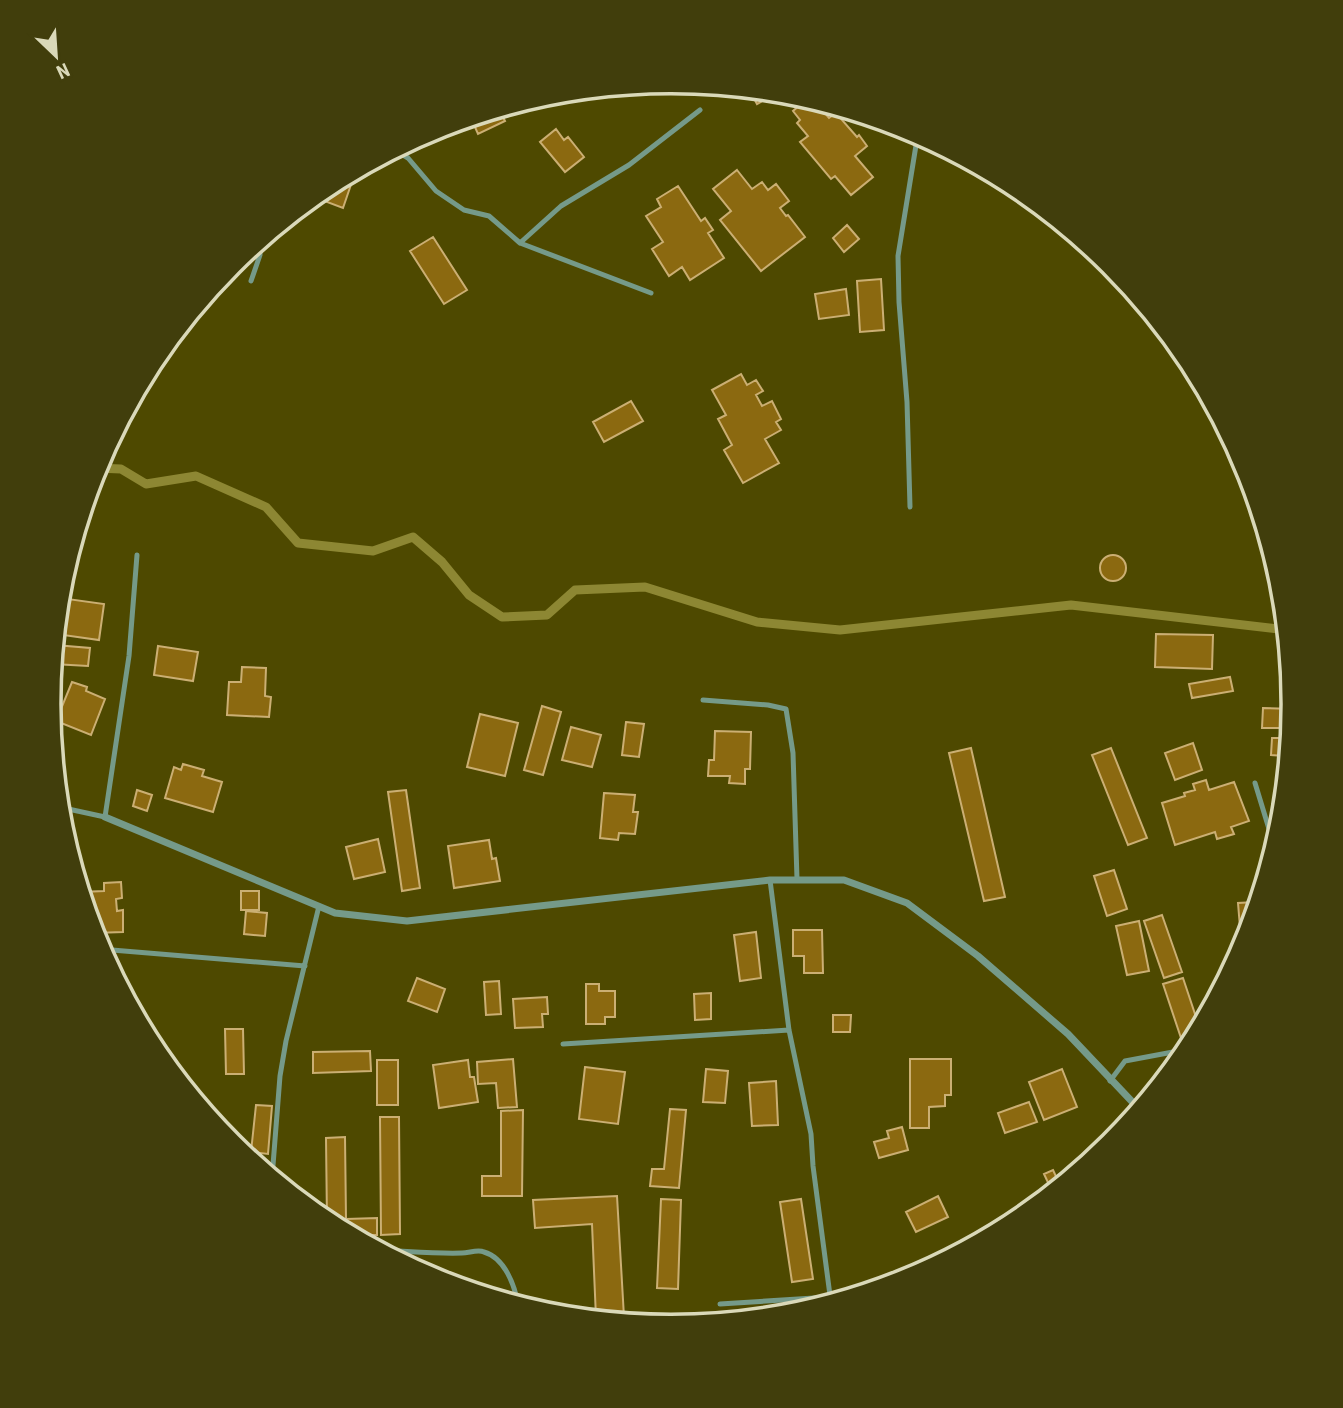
<svg xmlns="http://www.w3.org/2000/svg" width="1343" height="1408" font-family="'Roboto Condensed',sans-serif">
<style>
.lines{fill:none;stroke-linecap:round;stroke-linejoin:round}
.stream{stroke:#8d8733;stroke-width:9}
.building{fill:#8b6910;stroke:#cbaf73;stroke-width:2}
.lane{stroke:#759a89;stroke-width:5}
.street{stroke:#759a89;stroke-width:7}
.rim{fill:none;stroke:#dad9b9;stroke-width:3.5}
</style>
<rect width="100%" height="100%" fill="#4e4900"/>
<g class="lines">
<!-- stream -->
<path class="stream" d="M96,468L121,469L146,484L196,476L266,507L298,543L373,551L413,537L442,562L469,595L502,617L547,615L575,590L645,587L757,622L840,630L1071,605L1287,630"/>
</g>
<!-- building -->
<path class="building" d="M749,89L768,91L771,96L757,104Z
M806,100L813,109L818,105L829,118L836,113L857,137L859,135L867,146L855,156L873,177L851,195L835,176L831,179L800,142L808,136L797,123L800,120L793,111Z
M499,109L505,121L478,134L471,118Z
M556,129L564,140L568,137L584,157L565,172L540,142Z
M356,170L343,208L327,202L334,182Z
M737,170L752,189L762,182L768,190L776,184L789,201L780,208L786,216L788,215L805,237L761,271L720,220L731,211L713,189Z
M678,186L701,221L705,218L713,230L708,233L724,258L690,280L682,267L669,276L652,249L663,242L646,216L661,207L657,199Z
M847,225L859,239L844,252L833,238Z
M433,237L467,290L444,304L410,251Z
M881,279L884,330L860,332L857,281Z
M846,289L849,315L819,319L815,294Z
M741,374L747,385L756,380L763,391L756,395L762,406L772,401L781,419L776,422L781,430L765,439L779,463L743,483L724,450L732,445L718,419L726,415L712,390Z
M631,401L643,421L604,442L593,422Z
M1100 568a13 13 0 1 1 26 0a13 13 0 1 1-26 0Z
M61,588L60,598L104,604L99,640L56,634Z
M1156,634L1213,635L1212,669L1155,667Z
M55,645L90,648L88,666L53,664Z
M158,646L198,652L193,681L154,675Z
M242,667L266,668L265,696L271,697L269,717L227,715L229,682H241Z
M1230,677L1233,691L1192,698L1189,684Z
M72,682L87,687L86,691L105,699L91,735L56,721Z
M542,706L561,712L543,775L524,770Z
M1263,708L1294,709L1292,728H1262Z
M480,714L518,723L505,776L467,767Z
M626,722L644,724L639,757L622,755Z
M571,727L601,735L592,767L562,760Z
M715,731L751,732L750,769H745V784L729,783L730,776H708L709,760H714Z
M1272,738H1284V756L1271,755Z
M1193,743L1202,770L1175,780L1165,753Z
M971,748L1005,897L984,901L949,753Z
M1111,748L1147,838L1128,845L1092,755Z
M183,764L204,770L202,776L222,782L213,812L165,798L174,767L181,770Z
M1206,780L1209,790L1234,782L1249,821L1231,827L1234,834L1217,839L1215,832L1175,845L1162,803L1185,796L1184,793L1195,790L1193,784Z
M137,790L152,795L147,811L133,806Z
M406,790L420,888L402,891L388,792Z
M604,793L635,795L633,812H638L635,834L619,833L618,840L600,838Z
M378,839L385,872L354,879L346,847Z
M489,840L492,859L496,858L500,881L454,888L448,846Z
M1114,870L1127,909L1107,916L1094,876Z
M121,882L122,898L116,899L117,911L123,910V932L94,933L81,892L104,891V883Z
M241,891H259V910H241Z
M1255,902L1256,912L1242,952L1238,903Z
M246,911L267,913L265,936L244,934Z
M1162,915L1182,972L1164,978L1144,921Z
M1139,921L1149,971L1127,975L1116,926Z
M793,930H822L823,973H804V956H793Z
M756,932L761,978L740,981L734,935Z
M417,978L445,989L437,1012L408,1001Z
M1183,978L1200,1029L1197,1035L1182,1041L1163,984Z
M499,981L501,1014L486,1015L484,982Z
M586,984H599V991H615V1017H605V1024H586Z
M711,993V1019L695,1020L694,994Z
M547,997L548,1014H542L543,1027L515,1028L513,999Z
M833,1015H851L850,1032H833Z
M225,1029H243L244,1074H226Z
M370,1051L371,1071L313,1073V1052Z
M513,1059L517,1107L498,1108L496,1083L478,1084L477,1062Z
M910,1059H951V1095H945V1106L929,1107V1128H910Z
M377,1060H398V1105H377Z
M468,1060L470,1077H474L478,1102L439,1108L433,1065Z
M585,1067L625,1072L618,1124L579,1119Z
M706,1069L728,1071L725,1103L703,1102Z
M1062,1069L1077,1107L1044,1120L1029,1082Z
M776,1081L778,1125L752,1126L749,1083Z
M1029,1102L1037,1122L1005,1133L998,1113Z
M256,1105L272,1106L268,1154L251,1152Z
M670,1109L686,1110L679,1188L650,1186L652,1169H664Z
M523,1110L522,1196H482V1176H501V1111Z
M380,1117H399L400,1234L381,1235Z
M902,1127L908,1150L879,1158L874,1142L889,1138L887,1131Z
M345,1137L346,1219L377,1218V1235H351L327,1222L326,1138Z
M1053,1170L1060,1185L1051,1189L1044,1174Z
M617,1196L624,1317L596,1318L592,1224L535,1228L533,1200Z
M938,1196L948,1217L916,1232L906,1212Z
M661,1199L681,1200L678,1289L657,1288Z
M801,1199L813,1279L792,1282L780,1202Z
M665,1323H707L671,1326H665Z"/>
<g class="lines">
<!-- lane -->
<path class="lane" d="M395,150L408,158L436,191L464,210L489,216L520,243L651,293
M520,243L561,206L629,165L700,110
M251,281L260,255V240
M910,507L907,402L899,302L898,256L918,133
M703,700L768,705L786,709L793,753L797,879
M1255,783L1273,842L1276,845
M59,807L105,817L129,656L137,555
M770,880L789,1030L811,1134L813,1166L831,1303
M100,949L305,966
M563,1044L789,1030
M1110,1081L1125,1061L1189,1049
M272,1178L280,1076L286,1041L319,906
M380,1250C407,1251 435,1254 462,1253C469,1253 478,1249 484,1252C505,1258 515,1286 518,1305
M720,1304L830,1297"/>
<!-- street -->
<path class="street" d="M105,817L335,913L407,921L770,880H844L907,903L978,956L1068,1034L1140,1110"/>
</g>
<!-- crop -->
<path d="M0 0H1343V1408H0ZM61 704a610 610 0 1 1 1220 0a610 610 0 1 1-1220 0Z" fill="#413e0c" fill-rule="evenodd"/>
<path class="rim" d="M61 704a610 610 0 1 1 1220 0a610 610 0 1 1-1220 0Z"/>
<!-- north arrow -->
<g transform="translate(56 56) rotate(155)" stroke="#413e0c" stroke-width="5" paint-order="stroke">
<path d="M0-5L12 26L0 18L-12 26Z" fill="#dad9b9"/>
<text y="-10" font-size="19" font-weight="bold" text-anchor="middle" fill="#dad9b9">N</text>
</g>
</svg>
